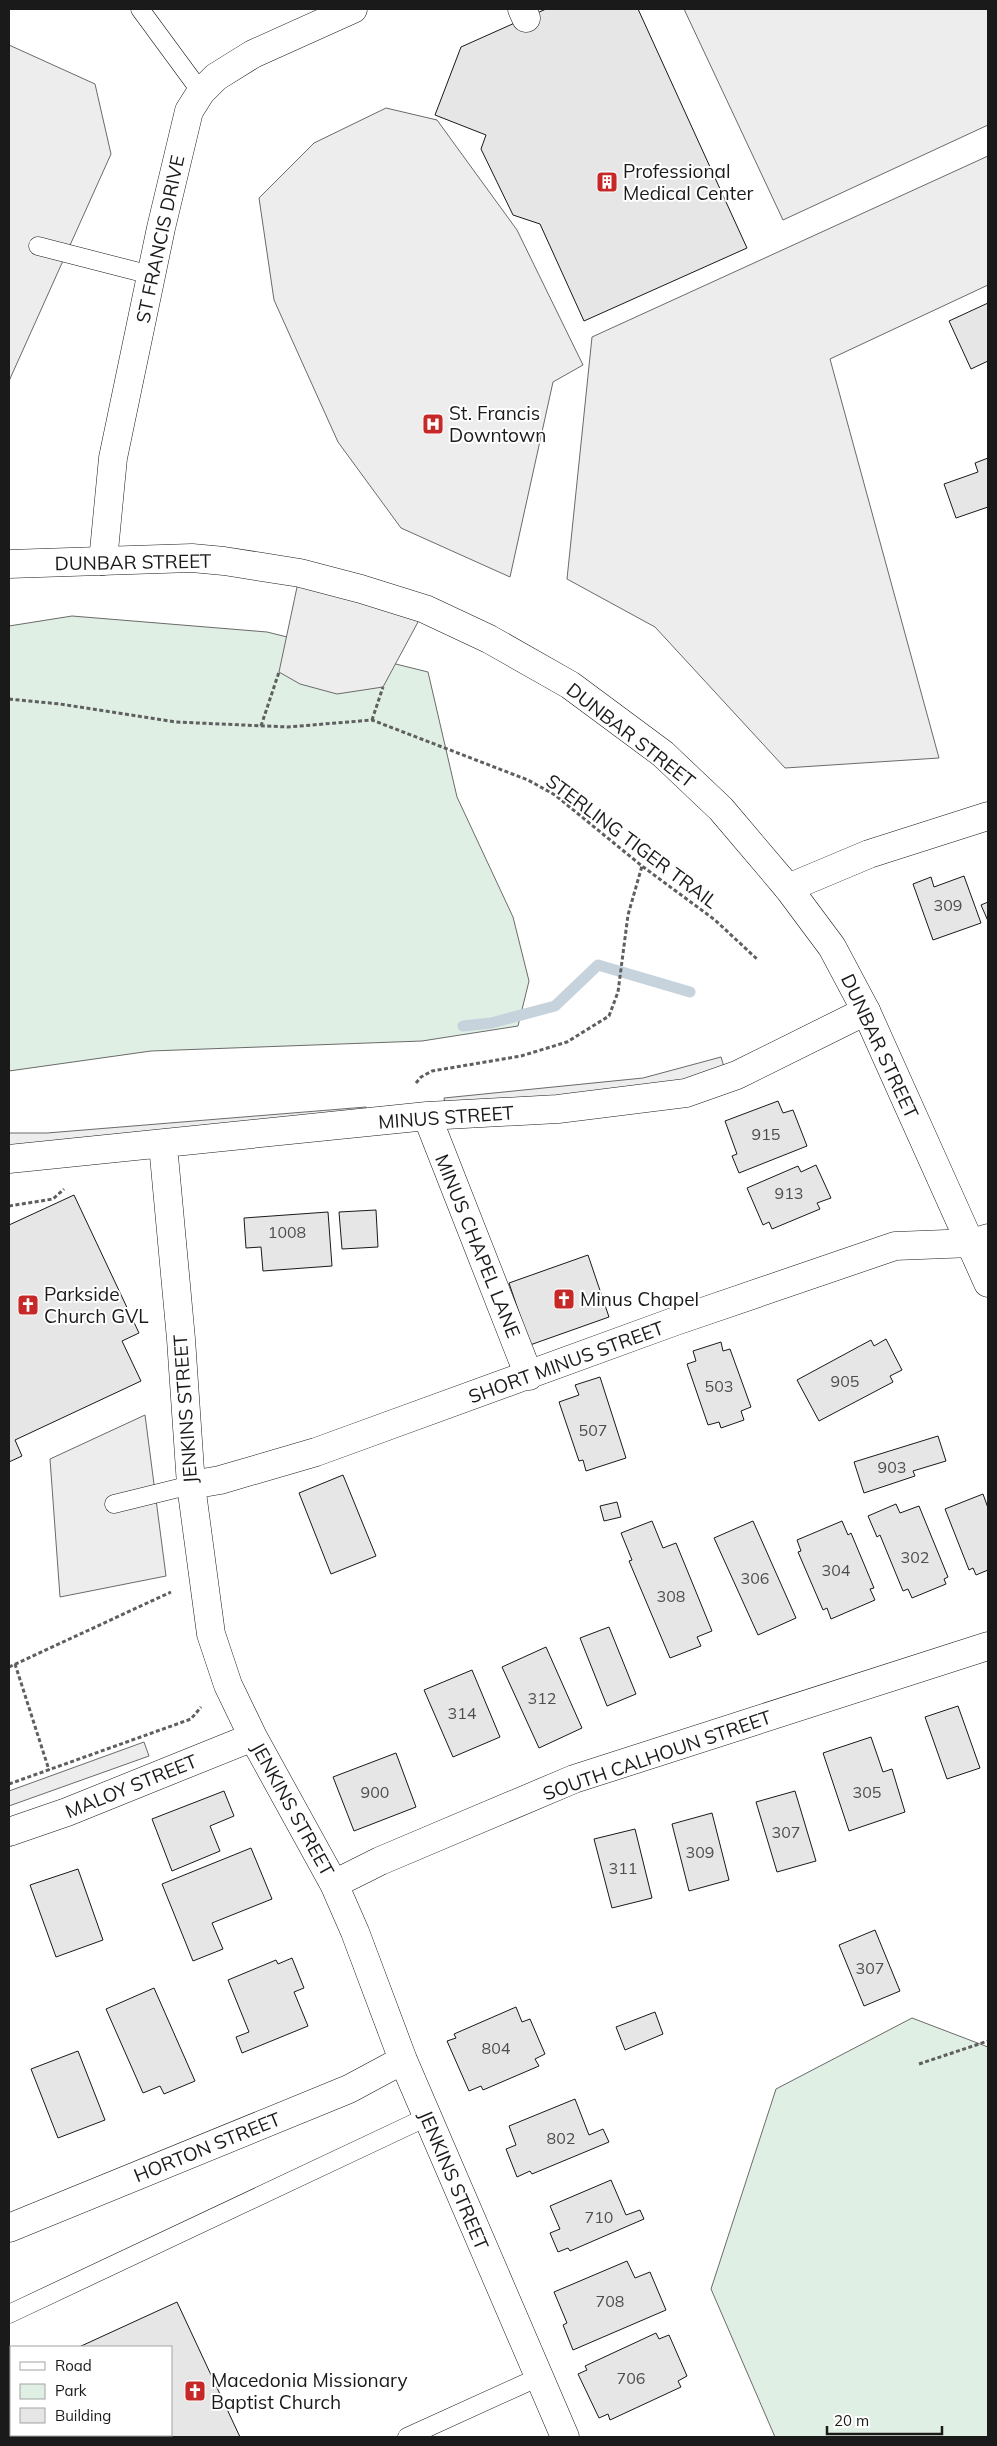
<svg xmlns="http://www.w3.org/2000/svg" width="997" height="2446" font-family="Mulish,sans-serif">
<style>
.green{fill:#e0efe3;stroke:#6a6a6a}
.parking{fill:#ededed;stroke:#6a6a6a}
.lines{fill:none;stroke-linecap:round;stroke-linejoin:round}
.stream{stroke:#c6d2dc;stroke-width:11}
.building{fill:#e6e6e6;stroke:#1a1a1a}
.lane-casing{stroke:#1a1a1a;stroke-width:19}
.street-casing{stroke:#1a1a1a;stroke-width:29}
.secondary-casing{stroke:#1a1a1a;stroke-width:29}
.path{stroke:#5f5f5f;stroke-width:3;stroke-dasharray:4 2.5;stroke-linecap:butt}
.lane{stroke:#fff;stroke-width:18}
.street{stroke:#fff;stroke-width:28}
.secondary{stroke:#fff;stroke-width:28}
.labels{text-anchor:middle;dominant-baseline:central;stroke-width:4;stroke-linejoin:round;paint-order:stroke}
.number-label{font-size:16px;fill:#4d4d4d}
.poi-label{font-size:19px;fill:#1a1a1a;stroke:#fff;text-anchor:start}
.street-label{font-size:19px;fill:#1a1a1a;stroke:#fff}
</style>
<rect width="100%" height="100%" fill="#fff"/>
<!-- green -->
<path class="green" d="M72,616L267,632L428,672L457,797L513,917L529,981L518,1026L422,1041L151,1051L9,1071V626Z
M912,2018L988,2047V2437H775L711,2289L776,2089Z"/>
<!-- parking -->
<path class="parking" d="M684,9H988V125L783,220Z
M9,45L95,84L111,154L9,381Z
M386,108L437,120L517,230L583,365L553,382L510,577L401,528L338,442L274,300L259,198L314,143Z
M988,156V285L830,359L939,758L785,768L655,627L567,579L592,337Z
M300,573L425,609L383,687L337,694L300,684L279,672Z
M721,1057L725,1070L686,1083L446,1112L444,1098L643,1078Z
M366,1107L368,1120L9,1147V1133H47Z
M145,1415L166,1576L60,1597L50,1459Z
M144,1742L149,1756L9,1806V1791Z"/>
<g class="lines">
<!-- stream -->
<path class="stream" d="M463,1026L491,1023L555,1006L598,965L690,992"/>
</g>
<!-- building -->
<path class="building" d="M546,9H638L747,248L584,321L540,224L513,215L481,149L486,135L435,115L461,47Z
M988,303V361L971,369L949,321Z
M988,458V507L956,518L944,484L978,472L975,463Z
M964,876L981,923L933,940L913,884L931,877L934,887Z
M988,902V921L981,905Z
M778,1101L783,1113L793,1110L807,1146L739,1173L732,1156L737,1154L725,1121Z
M816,1165L831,1198L817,1203L820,1209L772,1229L769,1222L763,1225L747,1188L798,1166L801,1172Z
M74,1195L139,1333L122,1341L141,1381L15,1440L22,1456L9,1462V1225Z
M376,1210L378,1247L342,1249L339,1212Z
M328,1212L332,1266L263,1271L261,1247L246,1248L244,1218Z
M588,1255L609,1317L530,1345L509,1283Z
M886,1339L902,1370L890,1376L893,1382L819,1421L797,1380L871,1340L874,1346Z
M721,1342L723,1351L730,1349L751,1407L741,1411L744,1420L721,1428L719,1422L708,1425L687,1364L696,1361L693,1351Z
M600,1377L626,1458L586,1471L583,1460L579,1461L559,1402L579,1395L575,1385Z
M938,1436L946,1461L913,1471L915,1476L864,1493L854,1462Z
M343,1475L376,1556L331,1574L299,1493Z
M983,1494L988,1508V1570L976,1575L973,1568L969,1570L945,1509Z
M617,1502L621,1517L604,1521L600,1506Z
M896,1504L900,1513L919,1506L948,1577L944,1579L946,1584L912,1598L908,1589L903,1591L880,1535L877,1537L868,1516Z
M652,1521L663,1548L676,1543L712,1631L697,1637L701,1646L670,1658L629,1561L632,1560L621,1533Z
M753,1521L796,1618L758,1635L714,1538Z
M842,1521L848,1535L851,1533L874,1588L870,1589L875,1600L831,1619L827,1608L823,1610L798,1552L801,1551L797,1540Z
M609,1627L636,1694L607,1706L580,1638Z
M546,1647L582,1728L539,1748L502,1667Z
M472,1670L500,1737L453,1757L424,1690Z
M958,1706L980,1768L947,1779L925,1717Z
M871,1737L883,1772L892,1769L905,1812L849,1831L823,1753Z
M396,1753L416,1807L354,1831L333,1777Z
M224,1791L234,1816L210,1826L220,1851L172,1871L152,1819Z
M795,1791L816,1861L777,1872L756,1802Z
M712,1813L729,1880L689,1891L672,1824Z
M635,1829L652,1898L612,1908L594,1839Z
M251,1848L272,1899L212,1923L223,1949L193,1961L162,1884Z
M78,1869L103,1940L56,1957L30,1885Z
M875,1930L900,1991L864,2006L839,1945Z
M292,1958L304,1988L294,1992L308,2026L242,2053L236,2037L249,2032L228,1980L276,1960L278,1964Z
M154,1988L195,2081L164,2094L160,2086L143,2093L106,2009Z
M516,2007L522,2022L530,2019L545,2054L535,2059L539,2066L483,2090L481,2086L469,2091L447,2041L456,2038L454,2034Z
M655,2012L663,2034L625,2050L616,2027Z
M78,2051L105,2120L58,2138L31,2069Z
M575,2099L589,2135L603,2129L609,2142L532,2174L530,2171L517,2177L506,2149L516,2145L509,2126Z
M611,2180L626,2215L640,2210L644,2219L570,2251L568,2248L558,2252L550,2233L560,2229L550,2206Z
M627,2261L635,2278L650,2272L666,2310L573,2350L563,2325L567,2323L554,2292Z
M177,2302L240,2437H43L42,2435H171V2347H79Z
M656,2333L659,2339L669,2335L687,2376L678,2381L681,2387L610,2420L608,2414L599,2418L578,2374L587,2370L585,2366Z"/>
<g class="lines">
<!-- lane casing -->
<g class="lane-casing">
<path id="lane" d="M140,9L201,92
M38,246L151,275
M114,1504L191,1485
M9,2314L427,2117
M407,2437L539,2377"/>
</g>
<!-- street casing -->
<g class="street-casing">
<path id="street" d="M522,9L526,18
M103,561L113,458L161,228L189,111L201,92L216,77L253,54L353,9
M788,888L869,854L988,816
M427,1116L529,1376
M163,1145L181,1339L191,1485L211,1634L228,1685L253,1737L334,1884L355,1932L403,2060L565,2437
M9,1159L427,1116L558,1109L686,1093L737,1075L866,1011
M191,1485L220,1480L316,1452L673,1322L895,1246L972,1243L988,1238
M9,1832L67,1812L253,1737
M334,1884L380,1861L574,1779L988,1646
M9,2228L349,2089L403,2060"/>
</g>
<!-- secondary casing -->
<g class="secondary-casing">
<path id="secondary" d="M9,564L192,558L224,561L300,573L361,589L425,609L489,639L570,685L663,754L721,809L788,888L832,947L866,1011L988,1283"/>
</g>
<!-- path -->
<path class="path" d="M9,699L60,704L176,722L288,727L372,720L528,780L555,795L642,866L715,920L758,960
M372,720L383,687
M261,726L279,672
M416,1083L421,1077L432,1071L521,1056L567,1042L609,1016L618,992L628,915L642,866
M9,1206L53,1199L64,1189
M15,1664L49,1770
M9,1667L171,1592
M9,1784L191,1719L201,1707
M919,2064L988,2041"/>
<!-- lane -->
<use href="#lane" class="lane"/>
<!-- street -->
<use href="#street" class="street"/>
<!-- secondary -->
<use href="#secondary" class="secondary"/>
</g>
<!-- icons -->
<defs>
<g id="building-square" transform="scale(1.125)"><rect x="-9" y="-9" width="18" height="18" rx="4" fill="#c62828" stroke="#fff"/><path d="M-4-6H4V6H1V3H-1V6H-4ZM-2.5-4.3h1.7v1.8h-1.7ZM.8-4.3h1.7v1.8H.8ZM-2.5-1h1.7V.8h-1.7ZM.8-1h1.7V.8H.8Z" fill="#fff"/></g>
<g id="hospital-square" transform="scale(1.125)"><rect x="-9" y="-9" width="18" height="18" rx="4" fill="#c62828" stroke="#fff"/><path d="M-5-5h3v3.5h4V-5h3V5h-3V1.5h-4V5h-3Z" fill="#fff"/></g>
<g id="church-square" transform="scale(1.125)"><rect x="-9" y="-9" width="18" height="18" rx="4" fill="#c62828" stroke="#fff"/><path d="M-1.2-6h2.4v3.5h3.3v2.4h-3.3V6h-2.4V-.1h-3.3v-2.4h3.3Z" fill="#fff"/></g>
</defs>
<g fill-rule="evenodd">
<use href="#building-square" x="607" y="182"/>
<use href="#hospital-square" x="433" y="424"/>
<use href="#church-square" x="564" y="1299"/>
<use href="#church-square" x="28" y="1305"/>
<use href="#church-square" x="195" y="2391"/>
</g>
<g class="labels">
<!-- number labels -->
<g class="number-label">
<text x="948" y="905">309</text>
<text x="766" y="1134">915</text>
<text x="789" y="1193">913</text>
<text x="287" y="1232">1008</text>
<text x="845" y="1381">905</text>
<text x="719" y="1386">503</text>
<text x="593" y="1430">507</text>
<text x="892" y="1467">903</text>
<text x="915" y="1557">302</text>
<text x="836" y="1570">304</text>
<text x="755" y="1578">306</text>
<text x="671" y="1596">308</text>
<text x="542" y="1698">312</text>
<text x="462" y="1713">314</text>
<text x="375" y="1792">900</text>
<text x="867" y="1792">305</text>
<text x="786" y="1832">307</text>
<text x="700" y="1852">309</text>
<text x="623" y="1868">311</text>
<text x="870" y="1968">307</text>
<text x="496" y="2048">804</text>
<text x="561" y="2138">802</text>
<text x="599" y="2217">710</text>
<text x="610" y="2301">708</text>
<text x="631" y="2378">706</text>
</g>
<!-- poi labels -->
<g class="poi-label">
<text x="623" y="171">Professional<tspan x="623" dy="22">Medical Center</tspan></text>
<text x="449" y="413">St. Francis<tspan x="449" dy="22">Downtown</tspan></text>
<text x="44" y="1294">Parkside<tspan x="44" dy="22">Church GVL</tspan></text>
<text x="580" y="1299">Minus Chapel</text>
<text x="211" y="2380">Macedonia Missionary<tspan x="211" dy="22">Baptist Church</tspan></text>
</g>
<!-- street labels -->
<g class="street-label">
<text transform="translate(160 239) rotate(-78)">ST FRANCIS DRIVE</text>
<text transform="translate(133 562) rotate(-1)">DUNBAR STREET</text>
<text transform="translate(631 735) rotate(38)">DUNBAR STREET</text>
<text transform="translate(632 841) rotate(37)">STERLING TIGER TRAIL</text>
<text transform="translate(880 1046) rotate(65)">DUNBAR STREET</text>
<text transform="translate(446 1117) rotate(-4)">MINUS STREET</text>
<text transform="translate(478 1246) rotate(68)">MINUS CHAPEL LANE</text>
<text transform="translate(566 1362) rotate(-20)">SHORT MINUS STREET</text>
<text transform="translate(185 1409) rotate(-94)">JENKINS STREET</text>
<text transform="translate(657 1755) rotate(-19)">SOUTH CALHOUN STREET</text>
<text transform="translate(131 1786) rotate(-22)">MALOY STREET</text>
<text transform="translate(293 1809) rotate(61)">JENKINS STREET</text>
<text transform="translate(207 2147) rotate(-22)">HORTON STREET</text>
<text transform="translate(454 2180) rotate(67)">JENKINS STREET</text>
</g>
</g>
<!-- border -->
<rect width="997" height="2446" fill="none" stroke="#1a1a1a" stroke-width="20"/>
<!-- legend -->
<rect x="10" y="2346" width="162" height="90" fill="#ffffff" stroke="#a3a3a3"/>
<rect x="20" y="2362" width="25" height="8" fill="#ffffff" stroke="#a3a3a3"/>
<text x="55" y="2371" font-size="15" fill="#1a1a1a">Road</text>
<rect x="20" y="2384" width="25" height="15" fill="#e0efe3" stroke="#a3a3a3"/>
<text x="55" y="2396" font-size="15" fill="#1a1a1a">Park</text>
<rect x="20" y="2408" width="25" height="15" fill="#e6e6e6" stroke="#a3a3a3"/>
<text x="55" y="2421" font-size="15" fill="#1a1a1a">Building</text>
<!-- scale -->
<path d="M827 2426v8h115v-8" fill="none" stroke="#1a1a1a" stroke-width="2.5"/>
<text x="834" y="2426" font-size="15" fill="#1a1a1a" stroke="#ffffff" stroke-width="4" paint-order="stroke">20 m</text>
</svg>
